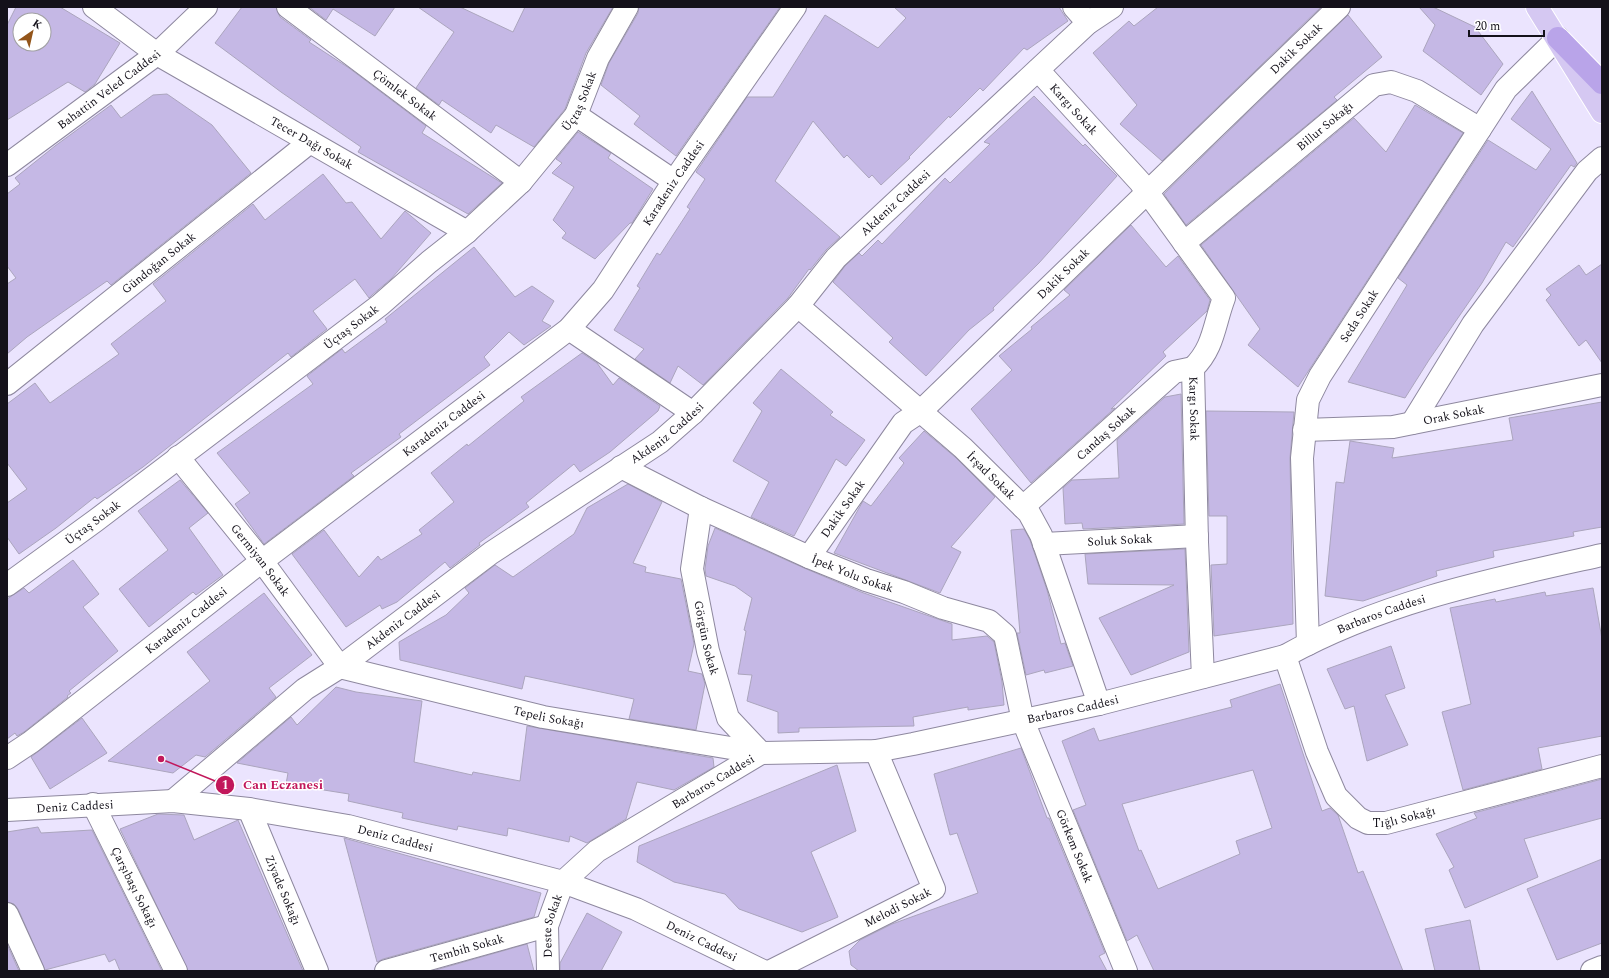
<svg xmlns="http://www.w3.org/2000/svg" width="1609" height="978" font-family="Spectral,serif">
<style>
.building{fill:#c5b8e5;stroke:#aba5bd;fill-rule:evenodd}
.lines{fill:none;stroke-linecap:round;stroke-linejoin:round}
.minor-casing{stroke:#8e889f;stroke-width:24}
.major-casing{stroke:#fff;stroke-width:24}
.highway-casing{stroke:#fff;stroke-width:24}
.minor{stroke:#fff;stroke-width:22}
.major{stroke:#d5c8f2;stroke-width:22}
.highway{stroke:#b9a4e9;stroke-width:22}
.labels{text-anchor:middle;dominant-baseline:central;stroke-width:3;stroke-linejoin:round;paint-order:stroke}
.street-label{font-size:12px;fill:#14111a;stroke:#fff}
.leader{fill:none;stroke:#c2185b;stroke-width:1.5}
.callout-dot{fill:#c2185b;stroke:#fff;stroke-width:1.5}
.mark-label{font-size:12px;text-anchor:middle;font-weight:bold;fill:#fff}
.callout-label{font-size:13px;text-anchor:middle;font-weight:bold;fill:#c2185b;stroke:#fff;stroke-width:3;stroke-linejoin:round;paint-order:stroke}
</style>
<rect width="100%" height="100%" fill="#ebe4fe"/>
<!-- building -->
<path class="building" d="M16,7H60L120,43L95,84L85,92L68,82L7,120V25ZM20,20H44V44H20Z
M242,7H276L280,17L311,40L309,42L349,68L426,126L422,133L502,183L468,214L358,152L361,147L281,92L215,43Z
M309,7H395L375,36L333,9L326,20Z
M418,7H460L513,32L525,7H613L586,53L565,109L534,147L496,125L491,133L442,100L439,105L416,88L454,32Z
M639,7H780L676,156L634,124L640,116L601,85L609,63L638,13Z
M894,7H1059L1068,21L1027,50L1024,48L983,91L980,88L950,118L949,116L909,157L910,158L881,185L872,175L869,178L847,155L844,158L813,121L775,181L840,237L826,250L810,270L809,269L788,298L703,385L678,366L670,383L635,359L644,349L614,330L640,288L637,286L657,253L660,255L690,209L687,207L705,179L696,172L747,97H773L825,15L878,48L906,18Z
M1158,7H1321L1162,161L1120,124L1137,105L1093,53L1129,21L1134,26Z
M1419,7H1433L1475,27L1503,64L1481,95L1423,51L1435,25Z
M1348,15L1382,57L1334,97L1337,100L1186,225L1164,194Z
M1532,91L1577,163L1574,167L1571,165L1513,247L1506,242L1482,283L1429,360L1405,398L1348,382L1407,285L1398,278L1488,140L1536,170L1551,149L1511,119Z
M167,94L212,125L251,173L111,285L107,281L27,337L7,354V284L16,278L7,266V194L20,184L15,178L55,146L111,105L121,118L153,95Z
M1034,96L1083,146L1085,144L1117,176L1039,263L993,308L994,310L969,330L926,376L889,342L893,338L833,282L845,266L859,253L862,256L878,240L882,244L945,178L950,183L990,144L984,142Z
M1415,105L1463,133L1298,387L1248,345L1260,329L1201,245L1354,118L1386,152Z
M578,132L611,153L608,158L653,189L632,223H630L595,259L562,238L566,233L553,220L574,187L552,173L562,163L556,159Z
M323,174L346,203L352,202L381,239L405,211L431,233L391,279L372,295L369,298L355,279L313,311L327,329L291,357L288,353L143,467L97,499L95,497L56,528L19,554L7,537V503L27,489L7,463V404L35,383L50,403L119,354L111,344L166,301L153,284L253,204L265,220Z
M1131,225L1166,267L1178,256L1210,300L1207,311L1163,352L1166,356L1111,409L1115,408L1031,483L971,409L1012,370L999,356L1032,329L1031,327L1070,295L1064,290Z
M474,247L515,297L532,286L554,301L542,321L551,326L524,345L509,332L484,357L490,365L399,434L401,437L351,473L354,476L264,544L235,504L250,493L217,453L313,384L307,376L342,349L345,353L387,322L385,319Z
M1602,264V363L1586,340L1579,346L1546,300L1551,295L1546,289L1579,265L1586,275Z
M582,353L597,363L613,385L619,378L660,406L658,411L610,452L580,472L574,464L526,503L529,507L479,543L480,545L450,568L445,562L397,602L382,609L380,605L346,627L292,554L324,530L359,577L378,556L381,560L422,534L419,530L454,502L431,473L467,444L468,446L524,401L521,397Z
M781,369L833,412L830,415L865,440L846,466L836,459L794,536L751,517L769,482L733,461L762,411L753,403Z
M1181,394L1184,524L1083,529L1082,523L1065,524L1063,488L1072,480L1119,478L1117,440L1165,397Z
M1602,402V527L1573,532L1574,536L1493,551L1494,557L1436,571L1437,576L1363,601L1325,596L1336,482L1344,483L1350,441L1394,448L1392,458L1513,440L1509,418Z
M1206,411L1294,412L1290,458L1293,624L1214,636L1211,565L1227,564V516H1209Z
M924,431L955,457L995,497L951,547L961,552L940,593L834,553L863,501L871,506L904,463L899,458Z
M180,480L208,513L189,528L223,575L196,595L193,592L149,627L119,589L168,550L138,511Z
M628,484L662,502L633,563L646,567L645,572L681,579L694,644L688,671L702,674L705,684L696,730L629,719L634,699L525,676L522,689L400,660L399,642L446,615L469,593L465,588L495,565L513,577L574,534L587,508Z
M715,528L804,568L861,592L952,624V640L987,636L994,642L1002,682L1004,705L968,710V707L913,717L914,726L799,728V732L778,733V712L747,701L752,675L738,674L746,631L744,630L752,598L735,586L706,576L705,569L708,546Z
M1024,529L1030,540L1047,590L1061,644L1065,643L1073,666L1045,673L1044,670L1026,675L1017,633H1020L1011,530Z
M1185,549L1189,652L1131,675L1099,618L1174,585L1088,584L1085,554Z
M73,560L99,594L83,607L118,651L69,691L71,693L67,696L68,697L24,732L17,736L15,733L7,739V599L24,588L29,593Z
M1593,588L1602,639V736L1538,748L1542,769L1463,790L1442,712L1471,704L1450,608L1495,599L1496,602L1545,592L1546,596Z
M264,593L312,655L269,688L276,697L205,757L196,755L173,773L108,761L210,681L187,652Z
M1391,646L1405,688L1385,695L1408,745L1367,761L1354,706L1345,709L1327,669Z
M1280,684L1322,811L1330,808L1338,815L1358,873L1363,871L1403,971H1154L1137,935L1127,941L1073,810L1086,805L1062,741L1094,728L1099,741L1232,707L1230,700ZM1253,770L1272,828L1236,841L1240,854L1158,889L1141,850L1139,851L1122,804Z
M336,687L356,692L422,701L414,762L472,775L473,772L520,781L527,726L713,758L714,767L674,790L637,782L626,819L587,843L570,836L569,842L508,828L507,836L458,826L457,830L402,818L403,813L348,801L349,794L286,784L288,773L237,763L291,717L297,725Z
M82,718L107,753L50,789L31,757Z
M1021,748L1047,818H1049L1105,953L1099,956L1107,971H859L851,965L849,951L860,940L892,924L978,893L957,833L950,835L934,774Z
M837,765L856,831L811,852L838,917L802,932L739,909L725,894L674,882L637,862L639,846Z
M1602,779V818L1524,839L1538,877L1465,908L1449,870L1454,867L1436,834L1477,818L1474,813Z
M158,814L184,815L194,840L238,820L303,971H188L120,829Z
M38,827L41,833L92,830L162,971H120L115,959L109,962L105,954L45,970L18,909L14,904L7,902V832Z
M344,838L541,893L534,917L383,959L377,962Z
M1602,859V943L1557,960L1527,889Z
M587,913L622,932L601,971H560V963Z
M1470,920L1480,971H1435L1425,929Z
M7,944L19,971H7Z
M527,944L534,971H432Z"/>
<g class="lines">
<!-- minor casing -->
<g class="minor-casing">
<g id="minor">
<path id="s1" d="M94,7L157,54L467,232"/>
<path id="s2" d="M288,7L521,182"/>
<path d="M1074,7L1088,23"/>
<path id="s3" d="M1038,70L1140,182L1224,298C1214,324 1214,348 1193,368L1197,542L1203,677"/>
<path d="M576,115L674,181"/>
<path id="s4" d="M7,165L157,54L206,7"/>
<path id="s5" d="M1184,243L1374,85L1391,82L1417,91L1480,129"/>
<path id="s6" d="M798,306L963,448L1029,513L1041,535L1099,704"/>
<path d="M569,329L693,413"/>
<path id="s7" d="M7,384L310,142"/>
<path d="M1412,423L1473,324L1587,171L1602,158"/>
<path id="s8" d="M1304,430L1393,427L1602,385"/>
<path id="s9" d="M178,457L262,561L340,667L543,717L761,753"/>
<path id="s10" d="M621,467L701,508L809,557L866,580L904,592L943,608L989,621L1005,635L1023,721L1126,971"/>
<path id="s11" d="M1023,507L1174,372L1193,368"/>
<path id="s12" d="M701,508L692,569L708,651L728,718L761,753"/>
<path id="s13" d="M1044,544L1197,536"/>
<path id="s14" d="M809,557L903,423L921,411L1339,7"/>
<path id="s15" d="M7,585L95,521L380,305L429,262L467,232L521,182L576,115L598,58L627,7"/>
<path id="s16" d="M1308,644L1302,458L1308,400L1320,376L1506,89L1558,38"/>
<path id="s17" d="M1285,656L1317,752L1336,796L1358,818L1368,823H1386L1602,766"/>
<path id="s18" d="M7,758L31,742L262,561L569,329L603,290L674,181L795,7"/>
<path id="s19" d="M173,801L305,689L340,667L491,553L660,442L693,413L798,306L836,258L1088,23L1112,7"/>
<path id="s20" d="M93,804L176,971"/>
<path id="s21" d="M249,809L317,971"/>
<path id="s22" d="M7,810L173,801L249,809L348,826L563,882L636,909L763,971"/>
<path d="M7,914L33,971"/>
<path id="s23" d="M386,971L547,926"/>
<path id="s24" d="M548,971L547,926L563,882L597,851L761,753L876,751L913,744L1099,704L1285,656C1384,601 1494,579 1602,555"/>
<path id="s25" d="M771,971L934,889L876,751"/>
<path d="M1592,971L1602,967"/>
</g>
</g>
<!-- major casing -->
<g class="major-casing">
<path id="major" d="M1537,7L1602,112"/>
</g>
<!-- highway casing -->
<g class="highway-casing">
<path id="highway" d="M1558,38L1602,83"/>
</g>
<!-- minor -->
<use href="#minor" class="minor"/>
<!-- major -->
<use href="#major" class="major"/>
<!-- highway -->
<use href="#highway" class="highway"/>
</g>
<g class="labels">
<!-- street labels -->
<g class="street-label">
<text stroke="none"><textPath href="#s14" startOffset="707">Dakik Sokak</textPath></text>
<text stroke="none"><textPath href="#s4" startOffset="127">Bahattin Veled Caddesi</textPath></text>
<text stroke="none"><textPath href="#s2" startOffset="146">Çömlek Sokak</textPath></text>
<text stroke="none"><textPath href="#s15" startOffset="754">Üçtaş Sokak</textPath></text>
<text stroke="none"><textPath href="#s3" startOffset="53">Kargı Sokak</textPath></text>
<text stroke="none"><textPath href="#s5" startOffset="183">Billur Sokağı</textPath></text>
<text stroke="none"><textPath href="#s1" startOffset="257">Tecer Dağı Sokak</textPath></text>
<text stroke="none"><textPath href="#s18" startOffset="887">Karadeniz Caddesi</textPath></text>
<text stroke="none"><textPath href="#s19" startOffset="942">Akdeniz Caddesi</textPath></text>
<text stroke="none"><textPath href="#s7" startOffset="194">Gündoğan Sokak</textPath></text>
<text stroke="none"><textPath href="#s14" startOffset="383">Dakik Sokak</textPath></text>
<text stroke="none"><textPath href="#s16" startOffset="343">Seda Sokak</textPath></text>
<text stroke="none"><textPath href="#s15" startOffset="430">Üçtaş Sokak</textPath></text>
<text stroke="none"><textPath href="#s3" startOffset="413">Kargı Sokak</textPath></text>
<text stroke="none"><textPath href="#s8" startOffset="151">Orak Sokak</textPath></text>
<text stroke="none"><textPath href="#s18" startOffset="550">Karadeniz Caddesi</textPath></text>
<text stroke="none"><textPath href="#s19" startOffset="617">Akdeniz Caddesi</textPath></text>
<text stroke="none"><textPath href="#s11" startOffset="111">Candaş Sokak</textPath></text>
<text stroke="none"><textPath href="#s6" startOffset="257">İrşad Sokak</textPath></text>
<text stroke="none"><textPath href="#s14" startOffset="59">Dakik Sokak</textPath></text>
<text stroke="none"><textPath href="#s15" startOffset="106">Üçtaş Sokak</textPath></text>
<text stroke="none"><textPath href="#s13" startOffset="76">Soluk Sokak</textPath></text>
<text stroke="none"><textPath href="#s9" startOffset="132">Germiyan Sokak</textPath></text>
<text stroke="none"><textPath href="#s10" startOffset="255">İpek Yolu Sokak</textPath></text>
<text stroke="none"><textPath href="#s24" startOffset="969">Barbaros Caddesi</textPath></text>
<text stroke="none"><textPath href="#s19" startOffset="293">Akdeniz Caddesi</textPath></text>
<text stroke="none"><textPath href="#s18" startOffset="226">Karadeniz Caddesi</textPath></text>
<text stroke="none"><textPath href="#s12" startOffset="132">Görgün Sokak</textPath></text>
<text stroke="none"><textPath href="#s24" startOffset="645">Barbaros Caddesi</textPath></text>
<text stroke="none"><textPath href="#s9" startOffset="480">Tepeli Sokağı</textPath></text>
<text stroke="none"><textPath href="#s24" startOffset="273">Barbaros Caddesi</textPath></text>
<text stroke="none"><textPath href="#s22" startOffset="68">Deniz Caddesi</textPath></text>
<text stroke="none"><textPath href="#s17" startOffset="228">Tığlı Sokağı</textPath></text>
<text stroke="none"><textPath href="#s22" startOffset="392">Deniz Caddesi</textPath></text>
<text stroke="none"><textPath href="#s10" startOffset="644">Görkem Sokak</textPath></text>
<text stroke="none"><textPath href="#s20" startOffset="93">Çarşıbaşı Sokağı</textPath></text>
<text stroke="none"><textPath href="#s21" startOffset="88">Ziyade Sokağı</textPath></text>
<text stroke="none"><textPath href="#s25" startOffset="142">Melodi Sokak</textPath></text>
<text stroke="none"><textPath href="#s24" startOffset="46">Deste Sokak</textPath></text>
<text stroke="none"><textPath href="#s22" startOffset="716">Deniz Caddesi</textPath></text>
<text stroke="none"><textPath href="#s23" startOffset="84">Tembih Sokak</textPath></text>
</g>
</g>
<!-- callouts -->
<path class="leader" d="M161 759L225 785"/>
<g class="callout-dot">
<circle cx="161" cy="759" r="4"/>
<circle cx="225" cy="785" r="10"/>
</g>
<g class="mark-label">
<text x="225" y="789">1</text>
</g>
<g class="callout-label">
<text x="283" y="789">Can Eczanesi</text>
</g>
<!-- border -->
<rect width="1609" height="978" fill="none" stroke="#14111a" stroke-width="16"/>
<!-- north arrow -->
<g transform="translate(32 32) rotate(34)"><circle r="19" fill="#ffffff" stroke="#a1a0a3"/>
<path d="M0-3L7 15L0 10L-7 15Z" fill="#93551a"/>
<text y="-6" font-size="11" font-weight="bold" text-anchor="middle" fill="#14111a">K</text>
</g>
<!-- scale -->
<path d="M1469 30v6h75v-6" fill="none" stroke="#14111a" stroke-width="2"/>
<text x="1475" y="30" font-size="12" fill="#14111a" stroke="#ffffff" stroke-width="3" paint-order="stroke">20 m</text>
</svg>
